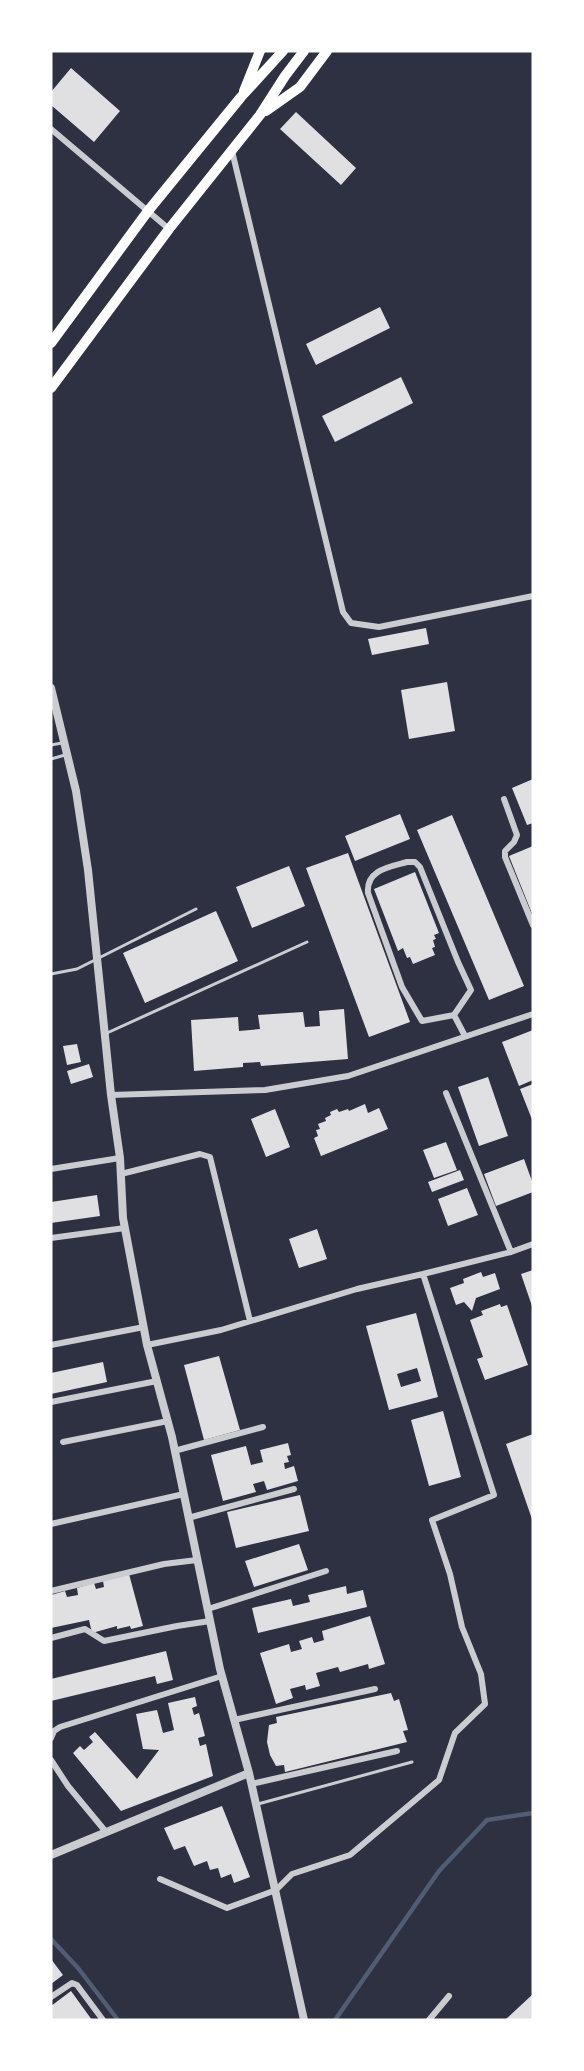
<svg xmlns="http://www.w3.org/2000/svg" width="584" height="2071" font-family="Rubik,sans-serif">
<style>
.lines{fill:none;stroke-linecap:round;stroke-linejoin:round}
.stream{stroke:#4f5d75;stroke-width:4.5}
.building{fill:#e0e0e3;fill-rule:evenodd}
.service{stroke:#caccd0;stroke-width:3}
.minor{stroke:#caccd0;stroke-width:6}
.tertiary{stroke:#caccd0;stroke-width:8}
.primary{stroke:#fff;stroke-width:10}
</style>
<rect width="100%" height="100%" fill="#2d3142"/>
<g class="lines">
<!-- stream -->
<path class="stream" d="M51,1939L78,1968L118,2020
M335,2020L439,1871L487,1820L533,1813"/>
</g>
<!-- building -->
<path class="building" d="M71,68L120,111L94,142L51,105V92Z
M296,112L356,168L341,185L280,129Z
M380,307L390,328L316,365L306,344Z
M401,377L413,403L335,442L322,416Z
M426,628L429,644L372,655L368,639Z
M447,682L455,731L409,739L401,690Z
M533,779V823L527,825L512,788Z
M400,814L410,839L355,861L345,836Z
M452,815L524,986L489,1000L417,830Z
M533,846V916L509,856Z
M348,853L410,1022L369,1037L306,868Z
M289,866L305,906L252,928L236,887Z
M415,872L439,933L434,935L436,939L433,940L435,947L432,948L435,955L413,964L410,957L407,958L403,948L398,951L374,889Z
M216,911L238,961L145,1003L123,953Z
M344,1009L348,1059L261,1066L260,1062L243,1063V1067L194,1071L191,1020L238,1017L239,1031L260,1029L258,1015L303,1012L305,1027L320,1026L319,1011Z
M533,1030V1080L519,1086L502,1042Z
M77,1044L81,1062L67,1065L63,1046Z
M89,1064L93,1077L71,1084L67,1071Z
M488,1077L508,1136L479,1146L458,1087Z
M533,1084V1122L520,1089Z
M365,1104L368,1113L379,1108L388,1129L321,1156L314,1138L318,1136L316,1130L320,1129L318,1124L326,1121L325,1118L331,1115L330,1112L337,1109L339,1112L348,1109L349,1111Z
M275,1109L290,1147L266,1157L251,1119Z
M446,1142L457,1170L434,1178L423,1150Z
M524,1159L533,1184V1192L496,1206L484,1174Z
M460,1170L464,1180L432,1192L428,1182Z
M467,1188L478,1215L448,1226L438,1199Z
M97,1195L100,1216L51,1223V1202Z
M317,1229L327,1259L299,1268L289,1239Z
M533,1270V1309L521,1274Z
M481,1272L483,1277L495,1273L500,1289L476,1298L472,1311L464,1302L456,1305L450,1288L464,1283L463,1279Z
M500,1304L501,1307L507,1305L528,1365L485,1380L477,1359L483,1357L470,1320L483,1315L481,1311Z
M416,1313L438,1397L389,1410L366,1326ZM417,1368L421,1381L401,1387L397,1374Z
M219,1356L240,1430L204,1440L184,1365Z
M103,1362L107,1382L51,1394V1373Z
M443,1411L461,1477L429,1486L411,1420Z
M533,1434V1522L506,1444Z
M288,1443L291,1455L287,1456L289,1462L284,1463L285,1469L294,1466L298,1481L267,1490L264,1481L253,1484L256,1492L223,1501L211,1455L246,1446L251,1465L263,1462L260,1450Z
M300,1495L309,1531L236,1548L227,1512Z
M299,1544L308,1570L254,1587L245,1561Z
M129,1574L143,1626L131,1629L130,1626L117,1629V1626L92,1633L89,1620L51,1628V1595L65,1591L67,1597L78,1595L77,1588L94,1583L96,1589L104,1587L103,1581Z
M346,1586L347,1594L363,1590L367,1607L258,1633L252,1608L291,1599L293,1606L310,1602L308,1595Z
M370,1616L385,1664L369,1669L368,1664L340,1672L338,1667L316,1673L320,1686L306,1690L305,1685L290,1689L293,1698L276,1704L260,1653L289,1644L291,1652L302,1649L299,1641L312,1637L314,1643L324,1640L322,1631Z
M166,1651L173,1680L157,1684L155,1676L51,1701V1679Z
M391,1693L394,1701L399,1699L408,1730L403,1731L407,1742L285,1772L284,1765L276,1766L270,1755L267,1742L269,1725L277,1723L276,1717Z
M195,1697L197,1706L192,1708L194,1715L199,1713L205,1736L198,1738L200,1746L206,1744L213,1776L121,1811L73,1753L80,1746L84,1750L93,1742L89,1737L95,1732L137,1779L159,1750L143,1749L136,1714L157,1710L163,1733L174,1730L168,1703Z
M222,1806L250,1877L234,1883L231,1874L221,1878L218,1868L210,1870L207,1861L194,1866L185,1846L174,1850L164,1828Z
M51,1959L63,1975L51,1984Z
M71,1991L92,2020H51V2006Z
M533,1994V2020H505Z"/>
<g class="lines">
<!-- service -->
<path class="service" d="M51,745L62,743
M51,759L65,755
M51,974L77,969L196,909
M107,1033L307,942
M258,1804L412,1762"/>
<!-- minor -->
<path class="minor" d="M51,129L169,229
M232,151L343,612L351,623L379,627L533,596
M504,799L517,835L514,842L505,851V857L533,925
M407,862H415L420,867L458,962L471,990L454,1015L422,1021L402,987L368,893C366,870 389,867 407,862Z
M454,1015L465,1036
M111,1095L265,1090L348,1076L533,1014
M51,1169L120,1158
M121,1174L200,1154L210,1157L250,1321
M51,1238L125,1228
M511,1252L533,1244
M423,1274L511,1252L446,1093
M51,1345L144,1327
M147,1345L221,1330L357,1289L423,1274L494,1495L432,1520L450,1574L462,1627L481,1674L485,1704L455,1733L439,1780L350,1855L292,1874L276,1890L227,1908L160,1879
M51,1402L157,1381
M63,1442L168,1421
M174,1451L263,1427
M188,1518L294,1489
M51,1524L184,1494
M51,1591L164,1564L197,1560
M208,1609L326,1571
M51,1638L85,1629L104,1641L177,1626L210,1621
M234,1720L375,1689
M51,1738L54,1731L60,1727L222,1676
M51,1760L68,1786L106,1832
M251,1784L397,1751
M51,1997L72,1983L77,1985L103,2020
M429,2020L449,1996"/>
<!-- tertiary -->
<path class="tertiary" d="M51,688L76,791L88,870L111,1095L120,1158L123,1218L147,1345L172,1437L220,1669L249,1773L304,2020
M51,1855L249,1773"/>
<!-- primary -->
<path class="primary" d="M244,91L260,51
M266,111L300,87L327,51
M51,343L148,211L241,97L283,51
M51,388L169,229L260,115L285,76L304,51"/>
</g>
<!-- border -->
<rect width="584" height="2071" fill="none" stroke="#ffffff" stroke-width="105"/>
</svg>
